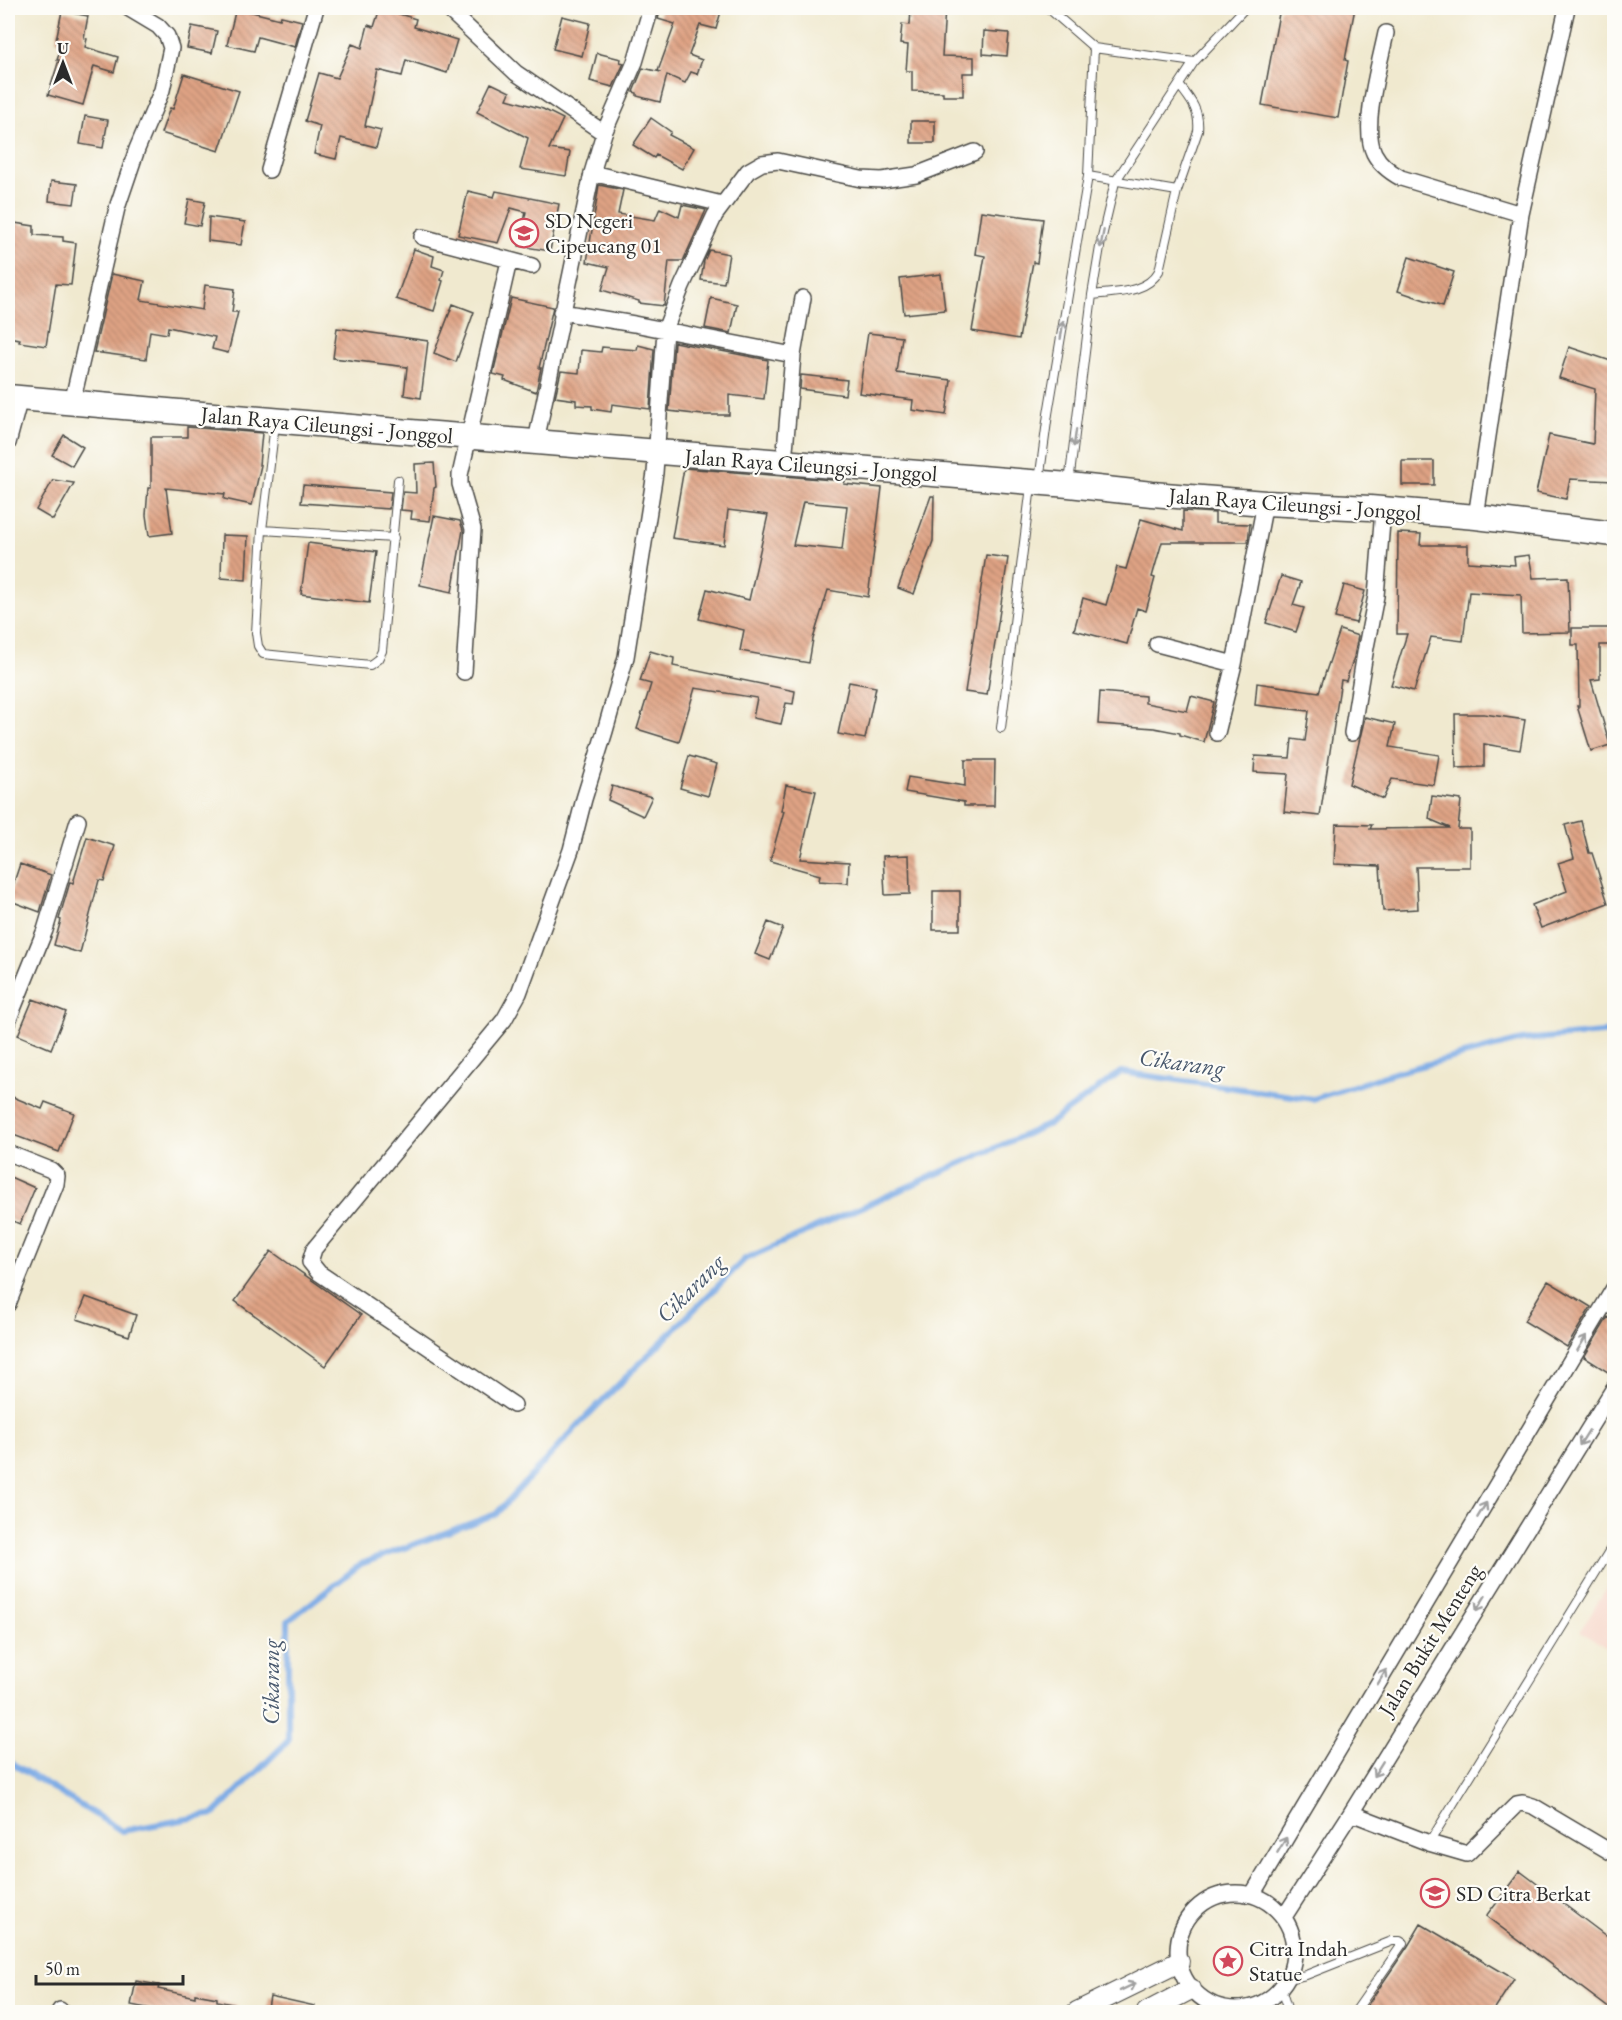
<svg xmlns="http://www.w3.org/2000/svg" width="1622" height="2020" font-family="'EB Garamond',serif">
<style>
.built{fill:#f6d2c4}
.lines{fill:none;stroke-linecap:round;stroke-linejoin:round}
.stream{stroke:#7caae5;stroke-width:6}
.building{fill:url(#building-back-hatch);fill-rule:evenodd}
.service-casing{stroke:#494844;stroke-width:10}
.minor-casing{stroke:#494844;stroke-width:18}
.tertiary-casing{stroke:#494844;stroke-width:22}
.primary-casing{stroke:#494844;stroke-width:27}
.service{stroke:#fff;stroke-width:8}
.minor{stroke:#fff;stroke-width:15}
.tertiary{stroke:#fff;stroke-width:20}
.primary{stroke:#fff;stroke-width:24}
.oneway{stroke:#a0a0a0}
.labels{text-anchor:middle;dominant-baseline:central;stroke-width:4.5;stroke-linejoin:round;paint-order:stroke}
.poi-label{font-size:22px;fill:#2b2b2b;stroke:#fdfcf7;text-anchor:start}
.street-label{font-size:22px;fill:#2b2b2b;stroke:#fdfcf7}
.water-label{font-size:24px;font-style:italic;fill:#47576c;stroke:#fdfcf7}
</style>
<defs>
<pattern id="building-back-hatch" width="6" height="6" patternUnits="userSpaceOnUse" patternTransform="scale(1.5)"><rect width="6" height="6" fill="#dfa384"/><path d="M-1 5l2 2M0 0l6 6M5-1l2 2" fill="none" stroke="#b5856c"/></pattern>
</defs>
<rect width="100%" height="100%" fill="#fdfcf7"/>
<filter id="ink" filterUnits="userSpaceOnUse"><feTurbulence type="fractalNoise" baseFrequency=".0167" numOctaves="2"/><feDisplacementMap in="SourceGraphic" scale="12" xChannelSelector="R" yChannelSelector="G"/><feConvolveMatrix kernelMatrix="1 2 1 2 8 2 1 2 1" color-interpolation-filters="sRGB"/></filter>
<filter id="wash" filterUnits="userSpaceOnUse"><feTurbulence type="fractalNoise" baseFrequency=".008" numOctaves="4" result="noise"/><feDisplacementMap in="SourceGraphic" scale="24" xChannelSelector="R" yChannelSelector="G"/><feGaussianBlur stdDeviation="1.35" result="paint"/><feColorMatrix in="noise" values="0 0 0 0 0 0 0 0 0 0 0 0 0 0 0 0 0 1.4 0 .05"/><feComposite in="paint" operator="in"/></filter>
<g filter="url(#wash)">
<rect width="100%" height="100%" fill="#f0e9cf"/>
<!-- built -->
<path class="built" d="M1614,1576V1650L1613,1652L1580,1631Z"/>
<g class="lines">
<!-- stream -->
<path class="stream" d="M8,1761L122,1831L214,1814L288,1741V1621L361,1564L496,1514L583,1420L745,1259L1049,1124L1121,1072L1313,1099L1397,1072L1522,1040L1614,1032"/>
</g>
<g id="blocks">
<!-- building -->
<path class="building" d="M236,8L280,19L281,16L302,21L295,47L258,37L254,51L227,45Z
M380,8L416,19L414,27L457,40L447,73L406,60L402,76L377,70L365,126L381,130L376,147L341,138L336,159L314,154L320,126L305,121L319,73L337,78L352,44L362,48L368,25L374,27Z
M661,8H722L716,29L700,25L689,55L702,60L697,74L691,72L685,83L667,75L660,102L637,96V93L633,92L643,68L661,72L658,71L675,24L658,19Z
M911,8H945L942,56L974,57V73H963V96H943V92L912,91V71H906L908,45L900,44L902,24L910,25Z
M1280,8H1355L1345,60L1348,61L1338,118L1262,105Z
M62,11L88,16L84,38L87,39L85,47L118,57L114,72L94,66L83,105L48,95L59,60H57L63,42L56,40Z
M562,16L590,23L582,56L553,49Z
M192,26L217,31L212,53L187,48Z
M984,31L1009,33L1007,56L983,54Z
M597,53L621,59L620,62L624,63L613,87L590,81Z
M184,74L239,91L219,151L161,133L170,108L173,109Z
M491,83L510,92L507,99L543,109L563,119L549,149L570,152L566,176L520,169L528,138L477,112Z
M85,116L108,120L103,148L80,144Z
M651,118L671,132L669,135L694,148L682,169L656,155L654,158L633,145Z
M911,121H935V143H911Z
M51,181L77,184L74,204L49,201Z
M599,185L623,190L618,214L655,220L660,208L679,217L682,205L706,210L683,261H669L664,306L639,303V301L602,290L609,267L587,262Z
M468,191L494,197L496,191L559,204L550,251L519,246L526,212L511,208L498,243L458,235Z
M189,199L205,202L200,226L184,223Z
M981,211L1043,219L1037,263L1033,262L1019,339L972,331L985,256L975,254Z
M209,217L245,222L241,245L208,241Z
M8,222L34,226V235L63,237V241L76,243L71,285L56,284L46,346L19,342L20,339L8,337Z
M414,249L434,256L432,266L444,270L441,280L443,281L434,311L396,299Z
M709,250L729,254L724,283L701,280L704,261Z
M1409,257L1454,272L1443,306L1398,291Z
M112,274L145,281L141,300L202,310L205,285L235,289L232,312H238L228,353L212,349L215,337L168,327L167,334L150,331L146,359L94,352Z
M941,274L945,310L904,314L900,279Z
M511,298L553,307L539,368H541L536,392L504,380L505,377L493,374Z
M711,298L737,304L731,333L705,328Z
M453,304L474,312L456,362L434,353Z
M337,328L428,341L421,398L404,395L407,367L333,358Z
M868,333L902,337L897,373L951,380L946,415L912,410L913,400L859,393Z
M674,342L768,360L764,399L729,395V415H703L669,411Z
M638,345L654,349L650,409L612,404L611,412L592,409V406L576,405V400L555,397L561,371L579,373L581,350L601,352L602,347L637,350Z
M1569,347L1614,362V481L1570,479L1566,499L1536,493L1549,435L1593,444L1595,389L1559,378Z
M801,375L847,380L845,395L800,389Z
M187,427L262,433L259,465H261L252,505L224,499L225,494L166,488L172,533L149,536L146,515L148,488H151V437H187Z
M64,435L83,447L72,466L52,455Z
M1402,461H1434V485H1402Z
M434,463L436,487L434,488L430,521L411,519L412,511L401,510L403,492L416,493L415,464Z
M684,468L845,481L844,484L882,488L868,597L828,590L813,639L809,663L740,651L744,630L699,619L707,589L749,600L768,515L728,510L724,545L672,538ZM803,502L847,506L842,550L793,545Z
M53,480L74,483L53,520L36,510Z
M303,485L391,492L389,509L301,503Z
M931,496H934L933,541L914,594L898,588Z
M1183,511L1215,513V523L1250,524L1248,542H1162L1152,577L1155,578L1146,611L1137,608L1127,644L1074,630L1083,598L1106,605L1117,567L1126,569L1141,519L1183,531Z
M434,516L460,521L463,530L452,592L420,585Z
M1398,533L1421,534L1420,545H1468V562L1515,565L1514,557L1529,555L1533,578L1568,577L1570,632L1522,633L1521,595L1469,592L1463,641L1431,637L1414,691L1391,685L1407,634H1397Z
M222,535L248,536L246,580L221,578Z
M308,543L376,552L369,603L301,594Z
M986,555L1008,558L987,695L965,692Z
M1281,576L1301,582L1293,605L1304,608L1296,632L1266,623Z
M1344,585L1365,591L1356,623L1335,618Z
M1572,628H1609V645H1600V679L1591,680L1610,745L1591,751L1577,706H1579L1578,645H1572Z
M1340,630L1358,636L1354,657L1346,681L1341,680L1320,816L1284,812L1288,774L1254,772L1255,756L1290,758L1292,739L1305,741L1309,711L1255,705L1257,683L1319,692Z
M650,651L674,658L673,666L795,691L793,704L786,703L781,724L753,718L757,698L695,688L679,742L637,729L651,684L640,681Z
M849,682L876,687L865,739L838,734Z
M1100,692L1145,696V703L1187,711L1191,696L1214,702L1204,742L1180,735V733L1154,728L1098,724Z
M1455,714H1484L1525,720L1520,750L1484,744V767L1456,768Z
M1365,717L1395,724L1390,747L1439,755L1434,785L1392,779L1383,799L1349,784Z
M689,756L717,764L708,796L680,788Z
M965,760H995L994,806H964V802L905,792L908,777L965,786Z
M786,785L816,791L800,859L849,862L848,883L819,881L820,875L770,861L784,811H781Z
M612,786L652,797L643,816L608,800Z
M1432,796L1461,800L1458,829H1470V867H1416L1418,909L1383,911L1380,866L1334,864L1336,824L1372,825L1370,829L1450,828L1429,819Z
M1581,821L1589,853H1592L1608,903L1541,928L1532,905L1567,891L1558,863L1574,858L1565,825Z
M87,837L115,846L104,881L99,880L80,953L54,945L61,920L59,919L70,882L73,883Z
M909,855L910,894L885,895L883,856Z
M20,864L51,875L40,912L8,900Z
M933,891H960V930H933Z
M768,922L783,928L770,960L755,954Z
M33,999L66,1012L51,1049L18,1035Z
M8,1095L42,1109L45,1102L74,1113L59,1152L8,1133Z
M8,1176L35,1188L20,1224L8,1219Z
M271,1251L361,1315L325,1366L235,1301Z
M1548,1281L1591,1307L1567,1347L1524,1321Z
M86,1297L136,1315L129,1336L77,1319Z
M1608,1317L1614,1321V1376L1584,1357Z
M1520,1871L1614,1942V2012L1486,1916Z
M1421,1924L1514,1979L1492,2013H1362L1408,1946Z
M136,1981L159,1985L158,1989L195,1997V1994L217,1998V2001L237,2005L236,2013H156L157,2010L131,2005Z
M270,1996L315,2006L314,2013H267Z"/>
</g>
</g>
<g filter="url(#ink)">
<use href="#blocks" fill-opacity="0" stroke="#494844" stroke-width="1.5"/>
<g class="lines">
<!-- service casing -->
<g class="service-casing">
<path id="service" d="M1048,8L1094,48
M1088,176L1177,191
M1092,295C1115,292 1146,294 1159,271L1177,191L1198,131C1200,111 1191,100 1179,85
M275,424L262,530L256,633L258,646L263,654L370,665L378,659L382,651L398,480
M1039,481L1048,414L1088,176L1094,48L1194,62
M1069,483L1092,295L1101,241L1115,182L1194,62L1245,8
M262,530L394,538
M1001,728L1031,486
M1429,1843L1614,1543
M1288,1979L1306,1975L1392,1941H1400L1403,1943L1355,2012
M1281,1989L1287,2008L1286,2012"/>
</g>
<!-- minor casing -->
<g class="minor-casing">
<path id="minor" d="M447,8L516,73L604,133
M1386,33C1380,63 1361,126 1374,153C1380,165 1390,172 1401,178L1521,214
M269,170L316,8
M592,173L722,204
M422,237L532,266
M561,312L634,324L793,355
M72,403L117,208L137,149L162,90L171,48L167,36L158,26L128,8
M536,441L592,173L604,133L635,62L651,8
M8,443L20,398
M784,462L793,355L803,298
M1476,517L1521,214L1567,8
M1157,644L1234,664
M464,672L473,529L460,484V475L509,261
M1217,733L1234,664L1265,503
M1352,733L1366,647L1376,596L1383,510
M8,1021L45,930L78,821
M8,1153L51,1170L57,1176L56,1184L8,1304
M514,1405L319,1273L310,1262L314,1249L504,1020L519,993L571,850L584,799L605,731L626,657L655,473L665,330L682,286L715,215L748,171L762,163L778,161L861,179L882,180L916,175L975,152
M1351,1813L1429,1843L1467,1854L1517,1804L1523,1803L1533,1806L1614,1854
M1178 1951a58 58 0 1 1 116 0a58 58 0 1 1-116 0Z
M1252,1895L1614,1288
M1284,1917L1351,1813L1614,1388
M59,2012L60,2010"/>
</g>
<!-- tertiary casing -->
<g class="tertiary-casing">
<path id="tertiary" d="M1077,2012L1179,1962
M1147,2012L1191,1989"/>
</g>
<!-- primary casing -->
<g class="primary-casing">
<path id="primary" d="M8,397L398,431L1069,485L1152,494L1265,503L1370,508L1476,517L1614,534"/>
</g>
<!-- service -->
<use href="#service" class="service"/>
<!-- minor -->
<use href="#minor" class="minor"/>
<!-- tertiary -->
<use href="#tertiary" class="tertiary"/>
<!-- primary -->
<use href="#primary" class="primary"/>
</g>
<!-- one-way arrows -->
<defs><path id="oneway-shaft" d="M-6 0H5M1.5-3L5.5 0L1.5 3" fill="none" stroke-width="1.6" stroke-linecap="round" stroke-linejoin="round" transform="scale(1.5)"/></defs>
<g class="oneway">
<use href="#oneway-shaft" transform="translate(1102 239) rotate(101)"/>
<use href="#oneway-shaft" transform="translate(1062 330) rotate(-81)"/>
<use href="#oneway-shaft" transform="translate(1075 438) rotate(98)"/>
<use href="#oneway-shaft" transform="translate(1582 1343) rotate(-59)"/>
<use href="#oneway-shaft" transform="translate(1584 1438) rotate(122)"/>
<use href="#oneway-shaft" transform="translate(1482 1510) rotate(-59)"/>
<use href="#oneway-shaft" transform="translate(1481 1603) rotate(122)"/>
<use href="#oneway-shaft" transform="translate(1382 1677) rotate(-59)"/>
<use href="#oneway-shaft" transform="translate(1378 1769) rotate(122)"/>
<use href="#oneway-shaft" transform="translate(1282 1845) rotate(-59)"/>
<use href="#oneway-shaft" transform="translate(1128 1987) rotate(-26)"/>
</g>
</g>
<!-- icons -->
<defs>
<g id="school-ring" transform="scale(1.5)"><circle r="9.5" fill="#fdfcf7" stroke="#d1495b" stroke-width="1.5"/><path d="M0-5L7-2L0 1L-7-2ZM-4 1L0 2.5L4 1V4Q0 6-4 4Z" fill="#d1495b"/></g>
<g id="sight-ring" transform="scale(1.5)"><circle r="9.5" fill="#fdfcf7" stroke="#d1495b" stroke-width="1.5"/><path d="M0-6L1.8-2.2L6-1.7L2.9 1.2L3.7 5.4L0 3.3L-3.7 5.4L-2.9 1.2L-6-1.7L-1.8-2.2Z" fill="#d1495b"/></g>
</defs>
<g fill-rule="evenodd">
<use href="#school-ring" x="524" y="233"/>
<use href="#school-ring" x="1435" y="1893"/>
<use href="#sight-ring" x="1228" y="1961"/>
</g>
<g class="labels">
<!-- poi labels -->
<g class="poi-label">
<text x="545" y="220">SD Negeri<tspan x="545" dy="25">Cipeucang 01</tspan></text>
<text x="1456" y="1893">SD Citra Berkat</text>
<text x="1249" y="1948">Citra Indah<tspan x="1249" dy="25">Statue</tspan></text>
</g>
<!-- street labels -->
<g class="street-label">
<text transform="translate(327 425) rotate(5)">Jalan Raya Cileungsi - Jonggol</text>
<text transform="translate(811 465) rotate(4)">Jalan Raya Cileungsi - Jonggol</text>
<text transform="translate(1295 504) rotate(4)">Jalan Raya Cileungsi - Jonggol</text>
<text transform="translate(1430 1640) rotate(-58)">Jalan Bukit Menteng</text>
</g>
<!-- water labels -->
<g class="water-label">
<text transform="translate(1182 1062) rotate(8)">Cikarang</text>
<text transform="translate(690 1288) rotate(-45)">Cikarang</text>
<text transform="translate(270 1682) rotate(-90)">Cikarang</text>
</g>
</g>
<!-- margin -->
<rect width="1622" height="2020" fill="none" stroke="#fdfcf7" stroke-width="30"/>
<!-- north arrow -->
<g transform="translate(63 63)" stroke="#fdfcf7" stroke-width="4.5" paint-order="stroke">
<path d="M0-4.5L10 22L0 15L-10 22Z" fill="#2b2b2b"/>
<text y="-9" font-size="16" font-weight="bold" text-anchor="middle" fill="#2b2b2b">U</text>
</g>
<!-- scale -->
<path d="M36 1975v9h147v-9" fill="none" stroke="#2b2b2b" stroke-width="3"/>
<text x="45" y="1975" font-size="18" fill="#2b2b2b" stroke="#fdfcf7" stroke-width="4.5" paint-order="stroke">50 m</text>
</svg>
